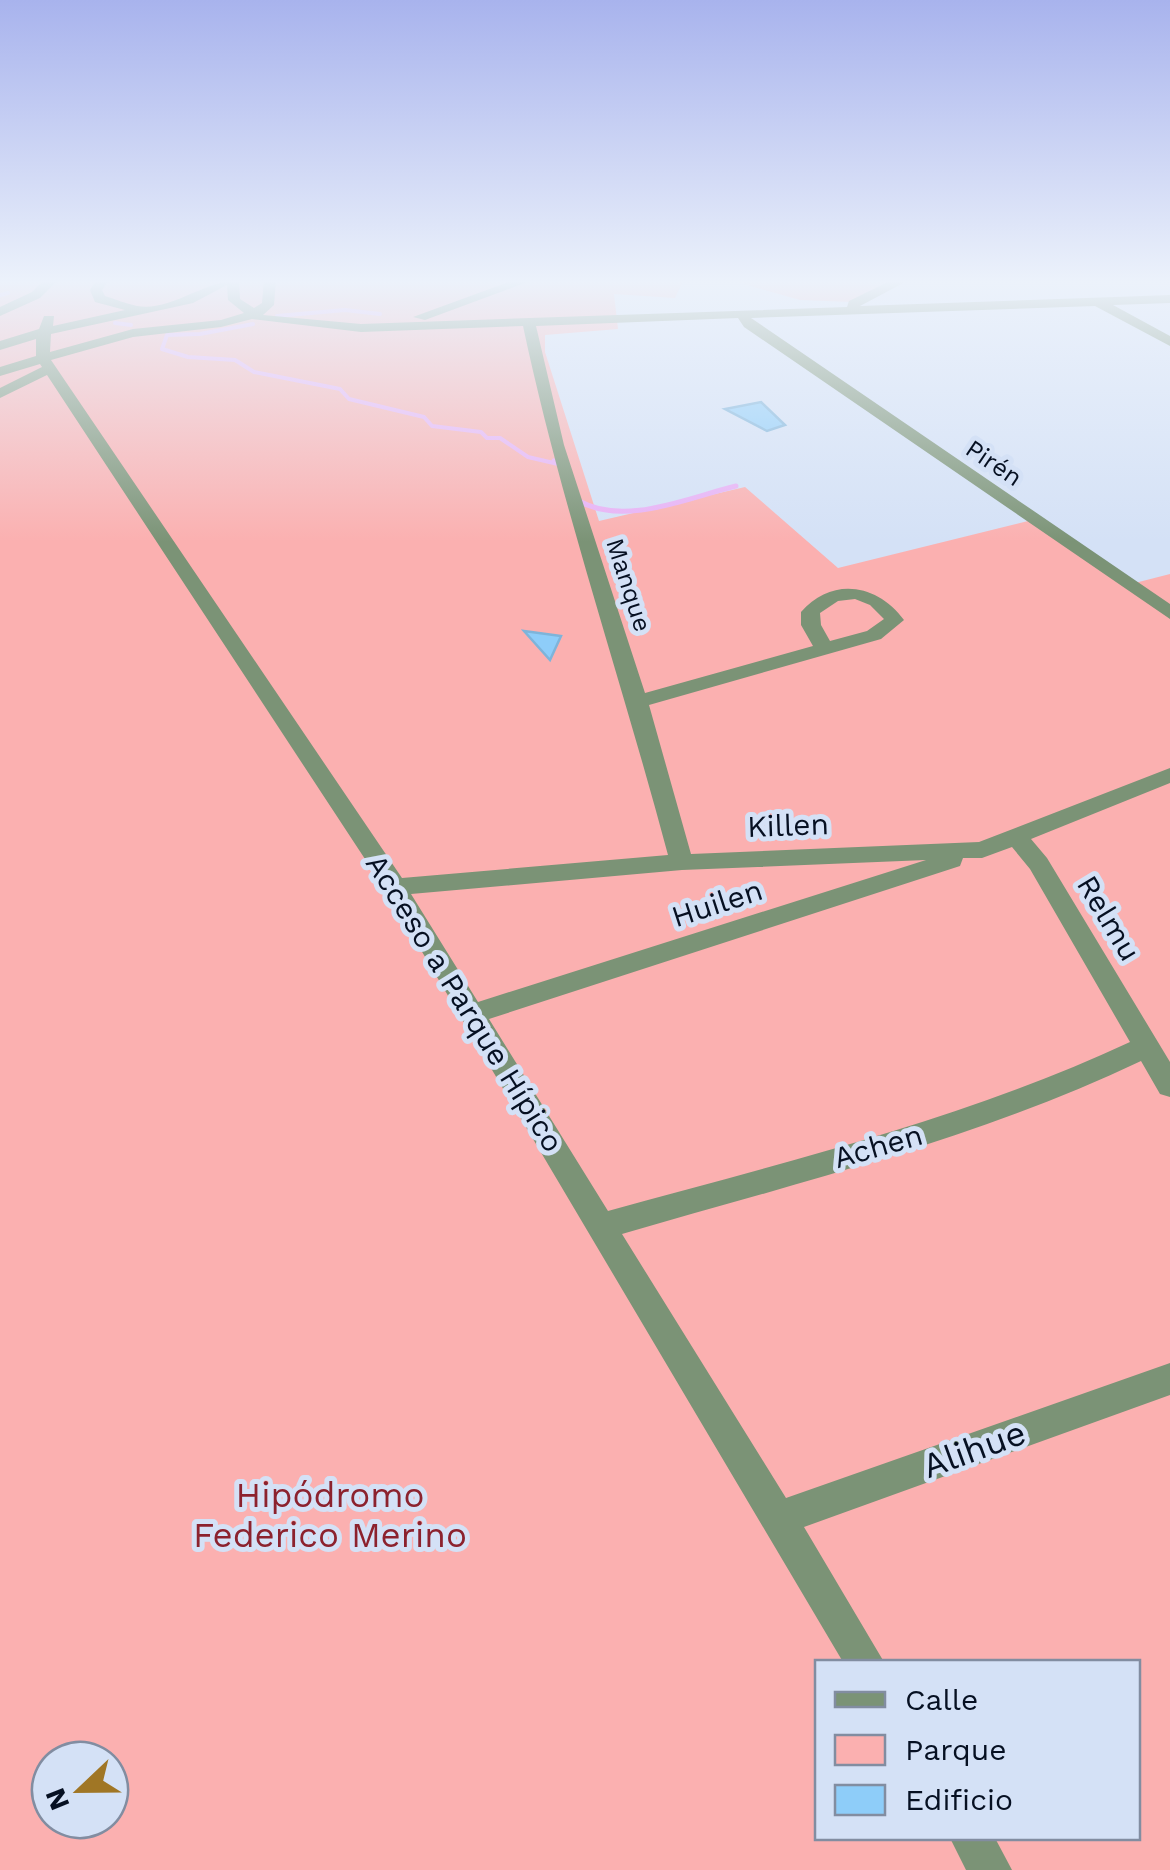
<svg xmlns="http://www.w3.org/2000/svg" width="1170" height="1870" font-family="'Work Sans',sans-serif">
<style>
.green{fill:#fbb0b0;fill-rule:evenodd}
.lines{fill:none;stroke-linecap:round;stroke-linejoin:round}
.stream-far1{stroke:#e8b1f5;stroke-width:4}
.stream{stroke:#e8b1f5;stroke-width:5}
.building{fill:#8ecdf9;stroke:#7eb4da;stroke-width:2.5}
.minor{fill:#7b9376;fill-rule:evenodd}
.labels{text-anchor:middle;dominant-baseline:central;stroke-width:10;stroke-linejoin:round;paint-order:stroke}
.far-street-label{font-size:25px;fill:#061022;stroke:#d4e1f6}
.street-label{font-size:30px;fill:#061022;stroke:#d4e1f6}
.near-street-label{font-size:35px;fill:#061022;stroke:#d4e1f6}
.near-park-label{font-size:35px;fill:#8c222e;stroke:#d4e1f6}
</style>
<rect width="100%" height="100%" fill="#d4e1f6"/>
<!-- green -->
<path class="green" d="M0,281H683L675,298L614,294L618,329L545,335V352L599,521L745,487L838,568L1032,520L1127,585L1170,574V1870H0ZM818,1662H1138V1838H818ZM50,1760H110V1820H50Z
M733,281H894L853,302L800,300Z"/>
<g class="lines">
<!-- stream-far1 -->
<path class="stream-far1" d="M0,295L8,293
M277,316L345,310L380,314
M115,323L131,325
M253,324L200,334L167,335L162,349L188,357L235,360L254,372L340,389L349,399L424,417L432,426L481,432L487,438H500L528,457L558,464"/>
<!-- stream -->
<path class="stream" d="M554,461L564,467
M579,501C625,527 689,497 736,486"/>
</g>
<!-- building -->
<path class="building" d="M761,402L785,425L767,431L725,409Z
M524,631L561,636L550,660Z"/>
<g class="lines">
<!-- minor -->
<path class="minor" d="M44,280H58L40,298L0,316V307L32,292Z
M96,280H109L102,290L105,296C115,299 127,304 137,306C171,312 205,280 239,280L240,299L254,308L262,303L264,280H276L274,305L263,315L361,324L847,307L849,301L892,280H909L860,306L1170,295V303L1113,305L1170,336V346L1095,306L751,318L1170,604V619L744,327L738,318L536,326L564,445L645,693L813,646L801,625V612C832,576 878,584 904,620L881,639L649,705L691,854L979,842L1170,768V783L1031,839L1047,858L1170,1062V1097L1160,1094L1141,1061C975,1140 797,1183 622,1234L786,1498L1170,1363V1395L804,1527L884,1662H843L386,891L47,375L0,398V388L42,367L40,364L0,376V367L36,356V339L0,350V341L39,329L44,316H54L53,326L125,310L95,302L90,290ZM227,285L228,300L244,313L221,320L133,329L50,352L51,334L193,303ZM252,319L361,332L523,326C561,505 621,678 668,855L402,878L51,360L133,337L221,327ZM855,599L870,605L884,619L867,631L830,641L821,625L820,613L838,601ZM1012,847L1030,869L1130,1042C963,1120 785,1162 608,1211L489,1019L960,866L963,858H982ZM926,860L478,1002L411,894L682,870Z
M514,280H533L425,320L413,317Z
M950,1838H995L1012,1870H966Z"/>
</g>
<!-- sky -->
<linearGradient id="sky" x2="0" y2="1"><stop stop-color="#a8b3ed"/><stop offset="0.52" stop-color="#ecf2fb"/><stop offset="1" stop-color="#ecf2fb" stop-opacity="0"/></linearGradient>
<rect width="1170" height="542" fill="url(#sky)"/>
<g class="labels">
<!-- far-street labels -->
<g class="far-street-label">
<text transform="translate(994 463) rotate(34)">Pirén</text>
<text transform="translate(629 585) rotate(72)">Manque</text>
</g>
<!-- street labels -->
<g class="street-label">
<text transform="translate(788 825) rotate(-2)">Killen</text>
<text transform="translate(717 903) rotate(-18)">Huilen</text>
<text transform="translate(1109 918) rotate(59)">Relmu</text>
<text transform="translate(465 1003) rotate(58)">Acceso a Parque Hípico</text>
<text transform="translate(878 1146) rotate(-16)">Achen</text>
</g>
<!-- near-street labels -->
<g class="near-street-label">
<text transform="translate(974 1449) rotate(-20)">Alihue</text>
</g>
<!-- near-park labels -->
<g class="near-park-label">
<text x="330" y="1495">Hipódromo<tspan x="330" dy="40">Federico Merino</tspan></text>
</g>
</g>
<!-- legend -->
<rect x="815" y="1660" width="325" height="180" fill="#d4e1f6" stroke="#828da1" stroke-width="2.5"/>
<rect x="835" y="1692" width="50" height="15" fill="#7b9376" stroke="#828da1" stroke-width="2.5"/>
<text x="905" y="1710" font-size="30" fill="#061022">Calle</text>
<rect x="835" y="1735" width="50" height="30" fill="#fbb0b0" stroke="#828da1" stroke-width="2.5"/>
<text x="905" y="1760" font-size="30" fill="#061022">Parque</text>
<rect x="835" y="1785" width="50" height="30" fill="#8ecdf9" stroke="#828da1" stroke-width="2.5"/>
<text x="905" y="1810" font-size="30" fill="#061022">Edificio</text>
<!-- north arrow -->
<g transform="translate(80 1790) rotate(248)"><circle r="48" fill="#d4e1f6" stroke="#828da1" stroke-width="2.5"/>
<path d="M0-8L18 38L0 25L-18 38Z" fill="#a07625"/>
<text y="-15" font-size="28" font-weight="bold" text-anchor="middle" fill="#061022">N</text>
</g>
</svg>
